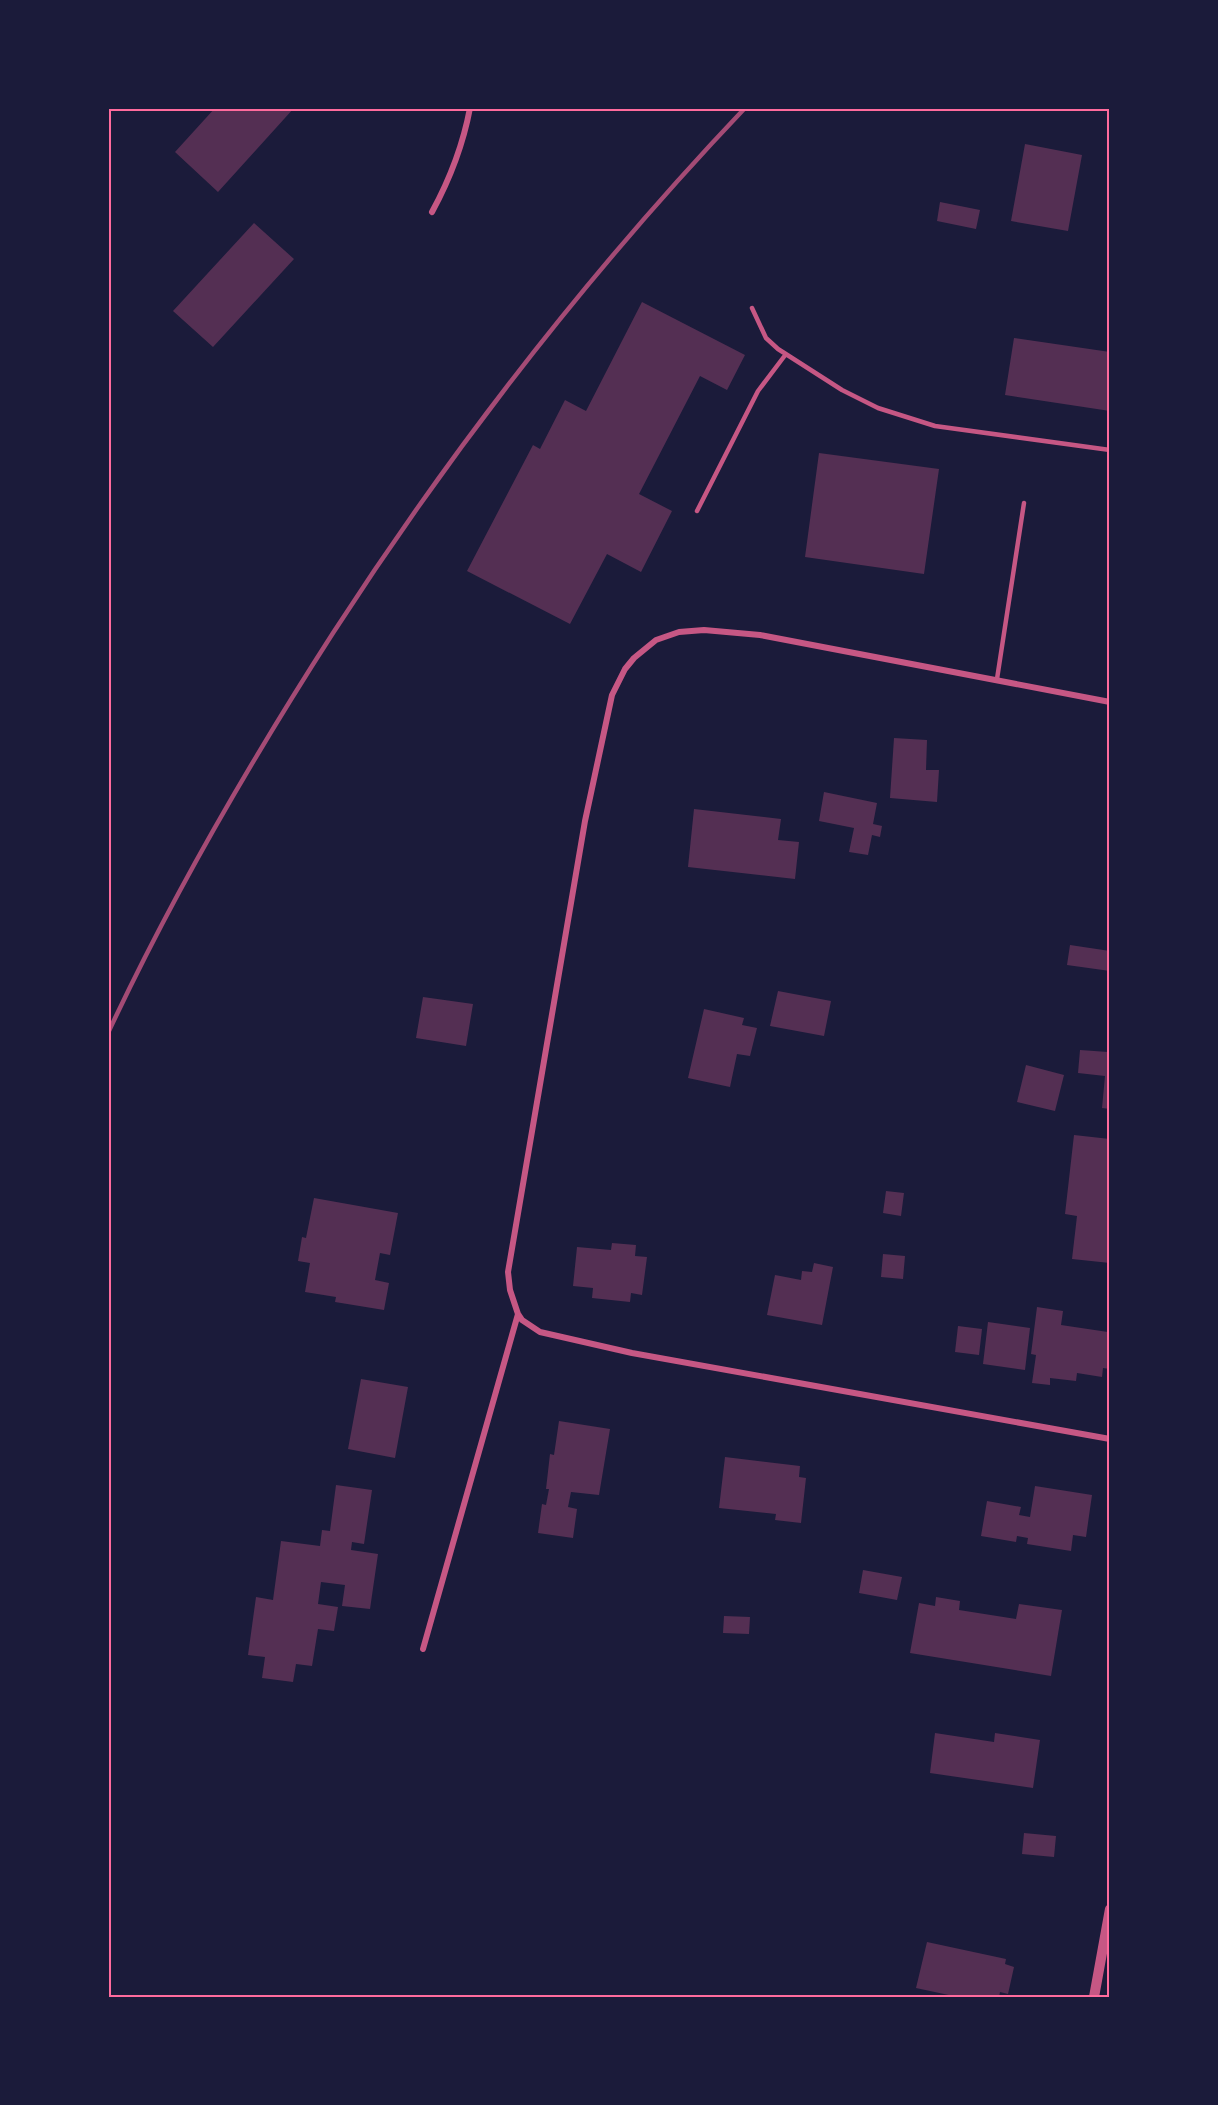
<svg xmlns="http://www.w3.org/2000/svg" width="1218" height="2105" font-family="'Roboto Condensed',sans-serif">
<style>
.building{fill:#542f53}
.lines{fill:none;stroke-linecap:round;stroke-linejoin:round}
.service{stroke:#c65784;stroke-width:4.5}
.minor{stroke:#c65784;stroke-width:6}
.tertiary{stroke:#c65784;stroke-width:10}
.rail{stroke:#a44b75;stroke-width:4.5}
.neatline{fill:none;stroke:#ff6b9d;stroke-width:2}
</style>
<rect width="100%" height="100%" fill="#1b1b3a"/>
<!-- building -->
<path class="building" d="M215,108H294L218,192L175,152Z
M1025,144L1082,155L1068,231L1011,221Z
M940,202L980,210L976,229L937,221Z
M254,223L294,259L213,347L173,311Z
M642,302L745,355L727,390L700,376L639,494L672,511L641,572L607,554L570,624L467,571L533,445L540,449L565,400L586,411Z
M1014,338L1110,352V411L1005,395Z
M819,453L939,469L924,574L805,557Z
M894,738L927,740L926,770H939L937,802L890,798Z
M824,792L877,803L873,824L882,826L880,837L872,835L868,855L849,852L854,828L819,821Z
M694,809L781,819L778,840L799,842L795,879L688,867Z
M1070,945L1110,951V971L1067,965Z
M778,991L831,1001L824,1036L770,1026Z
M423,997L473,1004L466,1046L416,1038Z
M704,1009L744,1018L742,1025L757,1028L750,1056L737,1054L730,1087L688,1078Z
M1108,1043H1110V1109L1102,1108L1105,1076L1078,1073L1080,1050L1108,1052Z
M1026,1065L1064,1075L1055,1111L1017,1102Z
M1074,1135L1110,1139V1263L1072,1259L1077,1216L1065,1214Z
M886,1191L904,1193L901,1216L883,1213Z
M314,1198L398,1213L390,1255L380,1253L375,1280L389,1283L384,1310L335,1302L336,1297L305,1292L310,1263L298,1261L302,1237L306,1238Z
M612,1243L636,1245L635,1256L647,1257L642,1295L631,1293L630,1302L592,1298L593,1288L573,1286L577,1247L611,1250Z
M883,1254L905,1256L903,1279L881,1277Z
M814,1263L833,1267L822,1325L767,1315L775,1275L801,1280L802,1271L812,1272Z
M1037,1307L1063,1311L1061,1325L1108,1332L1110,1369L1103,1368L1102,1377L1077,1373L1076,1381L1050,1378V1385L1032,1383L1036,1355L1031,1354Z
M988,1322L1030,1328L1025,1370L983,1364Z
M958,1326L982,1329L979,1355L955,1352Z
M361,1379L408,1387L395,1458L348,1449Z
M559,1421L610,1429L599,1495L571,1492L568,1507L577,1509L573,1538L538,1533L542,1504L546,1505L549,1489H546L550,1454L554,1455Z
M725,1457L800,1466L799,1477L806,1478L801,1523L775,1520L776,1514L719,1508Z
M336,1485L372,1490L364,1544L352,1542L351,1550L378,1554L370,1609L342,1606L345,1585L321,1582L318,1604L338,1607L334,1631L318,1629L312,1666L296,1664L293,1682L262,1678L265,1657L248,1655L256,1597L273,1600L281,1541L320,1546L322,1530L330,1531Z
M1035,1486L1092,1495L1086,1537L1073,1535L1071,1551L1027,1544L1028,1538L1017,1536L1016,1542L981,1536L987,1501L1021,1507L1019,1515L1030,1517Z
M863,1570L902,1577L897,1600L859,1593Z
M936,1597L960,1601L959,1610L1016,1619L1019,1604L1062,1610L1051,1676L910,1653L919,1603L935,1606Z
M724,1616L750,1617L749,1634L723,1633Z
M935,1733L994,1742L995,1733L1040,1740L1033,1788L930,1773Z
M1024,1833L1056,1836L1054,1857L1022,1854Z
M927,1942L1006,1959L1005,1964L1014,1967L1008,1994L1000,1992L999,1997H958L916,1988Z"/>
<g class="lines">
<!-- service -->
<path class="service" d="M752,308L766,338L778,349L842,390L878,408L935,426L1110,450
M697,511L758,391L786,354
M997,679L1024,503"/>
<!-- minor -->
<path class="minor" d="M432,212C450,179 463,145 470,108
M518,1314L522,1320L540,1332L632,1353L1110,1439
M423,1649L518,1314L510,1290L508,1272L585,821L612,695L625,669L634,658L656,640L679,632L704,630L760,635L1110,702"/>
<!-- tertiary -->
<path class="tertiary" d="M1094,1997L1110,1909"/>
<!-- rail -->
<path class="rail" d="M108,1033C173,894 250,762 333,633C454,446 591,270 745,108"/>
</g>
<!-- border -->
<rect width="1218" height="2105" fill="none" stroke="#1b1b3a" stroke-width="219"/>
<rect x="110" y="110" width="998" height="1886" class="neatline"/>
</svg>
